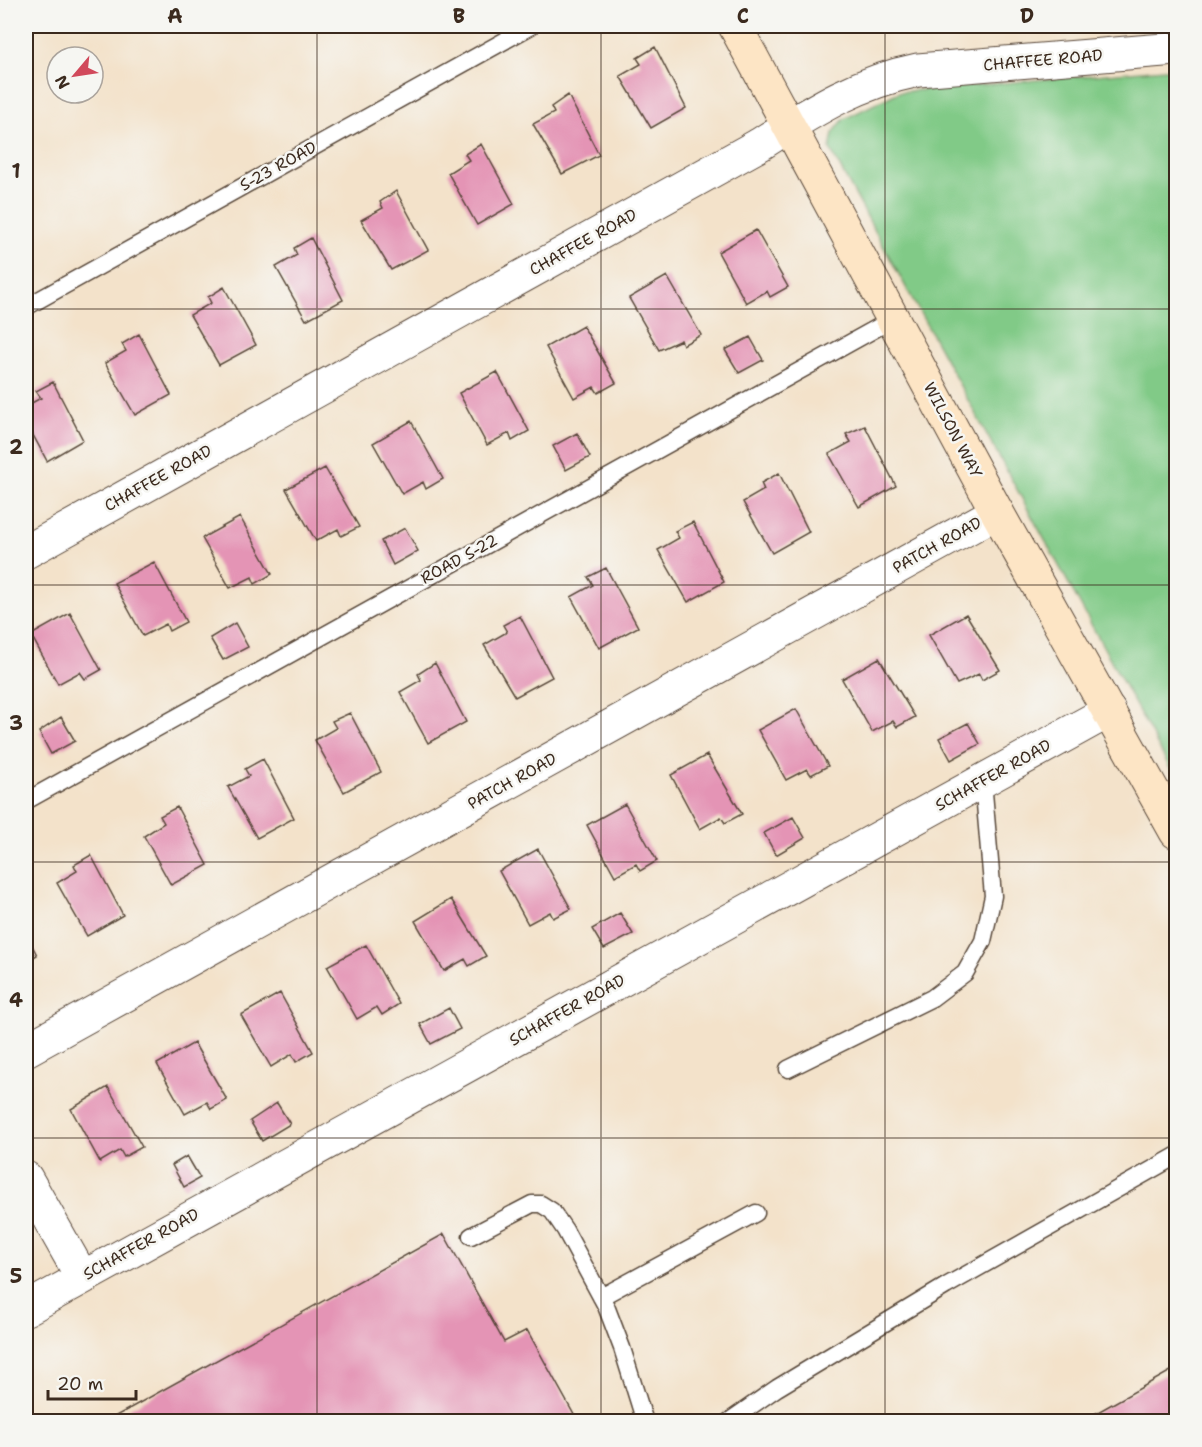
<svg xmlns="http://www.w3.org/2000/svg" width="1202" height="1447" font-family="'Shantell Sans',sans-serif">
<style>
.green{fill:#81ca87;stroke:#5e7a52;stroke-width:1.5}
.building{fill:#e494b5}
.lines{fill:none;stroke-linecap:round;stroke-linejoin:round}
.lane-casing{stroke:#574638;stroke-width:19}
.street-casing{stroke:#574638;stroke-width:35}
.secondary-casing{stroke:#574638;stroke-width:35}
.lane{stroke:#fff;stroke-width:16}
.street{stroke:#fff;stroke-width:33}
.secondary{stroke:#fde5c5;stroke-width:33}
.grid{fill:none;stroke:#3b2a1e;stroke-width:1.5;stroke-opacity:0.55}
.labels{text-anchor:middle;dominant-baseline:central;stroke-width:5;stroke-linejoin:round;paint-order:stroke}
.street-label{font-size:16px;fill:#3b2a1e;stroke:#f6f6f2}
.neatline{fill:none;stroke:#3b2a1e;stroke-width:2}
.grid-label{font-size:20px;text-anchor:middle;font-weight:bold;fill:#3b2a1e}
</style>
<rect width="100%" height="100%" fill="#f6f6f2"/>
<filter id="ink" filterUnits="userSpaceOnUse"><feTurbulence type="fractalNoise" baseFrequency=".0167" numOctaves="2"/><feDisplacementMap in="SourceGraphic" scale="12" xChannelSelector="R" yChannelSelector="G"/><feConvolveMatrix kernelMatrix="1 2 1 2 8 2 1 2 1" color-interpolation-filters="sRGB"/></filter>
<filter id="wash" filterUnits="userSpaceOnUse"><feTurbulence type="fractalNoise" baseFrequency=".008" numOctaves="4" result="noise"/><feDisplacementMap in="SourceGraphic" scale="24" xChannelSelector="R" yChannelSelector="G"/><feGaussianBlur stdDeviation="1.35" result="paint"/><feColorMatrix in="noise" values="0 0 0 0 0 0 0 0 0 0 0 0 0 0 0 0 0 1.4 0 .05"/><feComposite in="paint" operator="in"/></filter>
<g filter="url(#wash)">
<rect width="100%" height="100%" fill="#f3e2ca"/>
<!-- green -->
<path class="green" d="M1176,68V779L830,149L833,133L844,119L899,92Z"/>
<g id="blocks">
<!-- building -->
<path class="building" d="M655,47L686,108L651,128L620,76L641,64L637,58Z
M568,95L599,155L562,174L533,124L554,113L551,107Z
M481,144L514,204L477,225L448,173L469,160L465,154Z
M396,191L428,250L391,270L361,220L383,208L380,202Z
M756,230L788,287L770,297L767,291L746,303L718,252Z
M311,238L343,300L306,320L276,267L297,255L294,248Z
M667,276L701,335L683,345L681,340L659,350L629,298Z
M224,287L256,345L219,365L190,315L211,303L208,297Z
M583,326L616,383L598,393L594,387L574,398L546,347Z
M139,334L171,395L135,415L105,363L126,351L122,344Z
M750,337L763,360L739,373L725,350Z
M497,372L529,431L512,441L509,433L487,445L459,393Z
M53,382L83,440L47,461L26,422V406L41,398L36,391Z
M411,421L443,479L426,489L423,482L402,494L373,443Z
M865,426L896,486L859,507L829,454L851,442L846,434Z
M577,433L590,457L566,470L553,446Z
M325,468L359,527L341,536L338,529L316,541L286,489Z
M779,473L809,532L772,553L743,502L764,490L761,483Z
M240,517L272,574L255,584L252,577L230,588L202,538Z
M693,522L724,582L688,602L658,550L679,538L675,531Z
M405,528L418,551L393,565L381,541Z
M154,562L186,622L169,631L166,624L143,636L114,583Z
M606,568L638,627L599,648L571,597L593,585L588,577Z
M70,613L101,670L85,679L80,672L58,684L31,635Z
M966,614L1000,670L982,680L979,674L957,684L929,635Z
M520,616L552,677L515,697L484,645L507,632L503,625Z
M235,623L248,647L223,660L210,638Z
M879,658L915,717L897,727L893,721L872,732L842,679Z
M435,663L466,722L428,743L400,692L421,680L418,674Z
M796,709L828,766L811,775L807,769L786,780L758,730Z
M350,713L381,772L344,792L315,740L336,728L332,721Z
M61,717L75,741L51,754L39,732Z
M968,723L980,744L951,760L939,738Z
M707,755L742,814L725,823L721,817L700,829L671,775Z
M263,759L294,818L257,838L228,787L249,776L245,769Z
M625,804L657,861L640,871L636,864L615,876L587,825Z
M177,807L208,865L171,885L144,836L164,823L160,816Z
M793,817L805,838L776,855L764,833Z
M538,849L571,909L553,918L550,912L528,924L499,871Z
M91,855L123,915L87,936L57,883L77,871L74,865Z
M451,899L486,956L469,966L465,959L444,971L415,921Z
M620,913L633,934L604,949L592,929Z
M26,934L37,955L26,962Z
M366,945L399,1004L382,1015L377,1007L357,1019L327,966Z
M280,993L313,1052L296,1062L292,1054L271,1067L241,1015Z
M449,1008L460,1029L431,1044L420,1024Z
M194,1043L227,1100L211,1109L207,1102L185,1114L157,1064Z
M108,1087L142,1147L124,1157L120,1150L100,1162L71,1109Z
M277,1103L290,1124L262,1141L250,1121Z
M187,1156L200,1178L184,1187L172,1165Z
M444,1234L504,1342L527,1330L578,1422H105Z
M1176,1368V1422H1080Z"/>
</g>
</g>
<g filter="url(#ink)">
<use href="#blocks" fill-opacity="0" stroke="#574638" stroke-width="1.5"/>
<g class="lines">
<!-- lane casing -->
<g class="lane-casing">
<path id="lane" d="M26,307L531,26
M26,801L893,319
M788,1069L932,998L965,973L983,941L993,896L983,781
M471,1236L532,1204H541L552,1211L565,1230L606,1306L622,1348L645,1422
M601,1297L756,1213
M728,1422L777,1388L946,1286L1176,1156"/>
</g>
<!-- street casing -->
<g class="street-casing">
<path id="street" d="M26,552L757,146C811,112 854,83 918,70L1176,49
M26,1050L997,512
M26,1178L82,1277
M26,1309L1109,711"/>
</g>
<!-- secondary casing -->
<g class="secondary-casing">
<path id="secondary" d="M735,26L997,512L1176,832"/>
</g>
<!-- lane -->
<use href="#lane" class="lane"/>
<!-- street -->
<use href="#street" class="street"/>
<!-- secondary -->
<use href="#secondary" class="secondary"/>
</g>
</g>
<!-- grid -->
<path class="grid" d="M317,26V1422M601,26V1422M885,26V1422M26,309H1176M26,585H1176M26,862H1176M26,1138H1176"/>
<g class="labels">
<!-- street labels -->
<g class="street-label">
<text transform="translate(1043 60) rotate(-5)">CHAFFEE ROAD</text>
<text transform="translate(278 166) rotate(-29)">S-23 ROAD</text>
<text transform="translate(583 242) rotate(-29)">CHAFFEE ROAD</text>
<text transform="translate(953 430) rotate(62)">WILSON WAY</text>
<text transform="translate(158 478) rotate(-29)">CHAFFEE ROAD</text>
<text transform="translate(937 545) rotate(-29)">PATCH ROAD</text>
<text transform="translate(459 559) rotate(-29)">ROAD S-22</text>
<text transform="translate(993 775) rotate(-29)">SCHAFFER ROAD</text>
<text transform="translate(512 781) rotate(-29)">PATCH ROAD</text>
<text transform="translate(567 1010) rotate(-29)">SCHAFFER ROAD</text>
<text transform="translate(141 1244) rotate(-29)">SCHAFFER ROAD</text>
</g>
</g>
<!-- margin -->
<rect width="1202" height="1447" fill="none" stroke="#f6f6f2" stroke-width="66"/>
<!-- north arrow -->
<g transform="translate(75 75) rotate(241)"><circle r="28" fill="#f6f6f2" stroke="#aba49d" stroke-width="1.5"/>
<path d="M0-4.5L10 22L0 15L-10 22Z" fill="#d1495b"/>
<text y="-9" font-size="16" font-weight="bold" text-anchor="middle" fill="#3b2a1e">N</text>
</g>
<!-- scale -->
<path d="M48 1390v9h88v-9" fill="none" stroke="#3b2a1e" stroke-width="3"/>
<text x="57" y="1390" font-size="18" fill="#3b2a1e" stroke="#f6f6f2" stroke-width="4.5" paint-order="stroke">20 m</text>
<rect x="33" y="33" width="1136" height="1381" class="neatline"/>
<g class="grid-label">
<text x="175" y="23">A</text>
<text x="459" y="23">B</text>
<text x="743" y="23">C</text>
<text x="1027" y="23">D</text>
<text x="16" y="178">1</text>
<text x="16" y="454">2</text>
<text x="16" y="730">3</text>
<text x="16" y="1007">4</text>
<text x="16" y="1283">5</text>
</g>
</svg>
